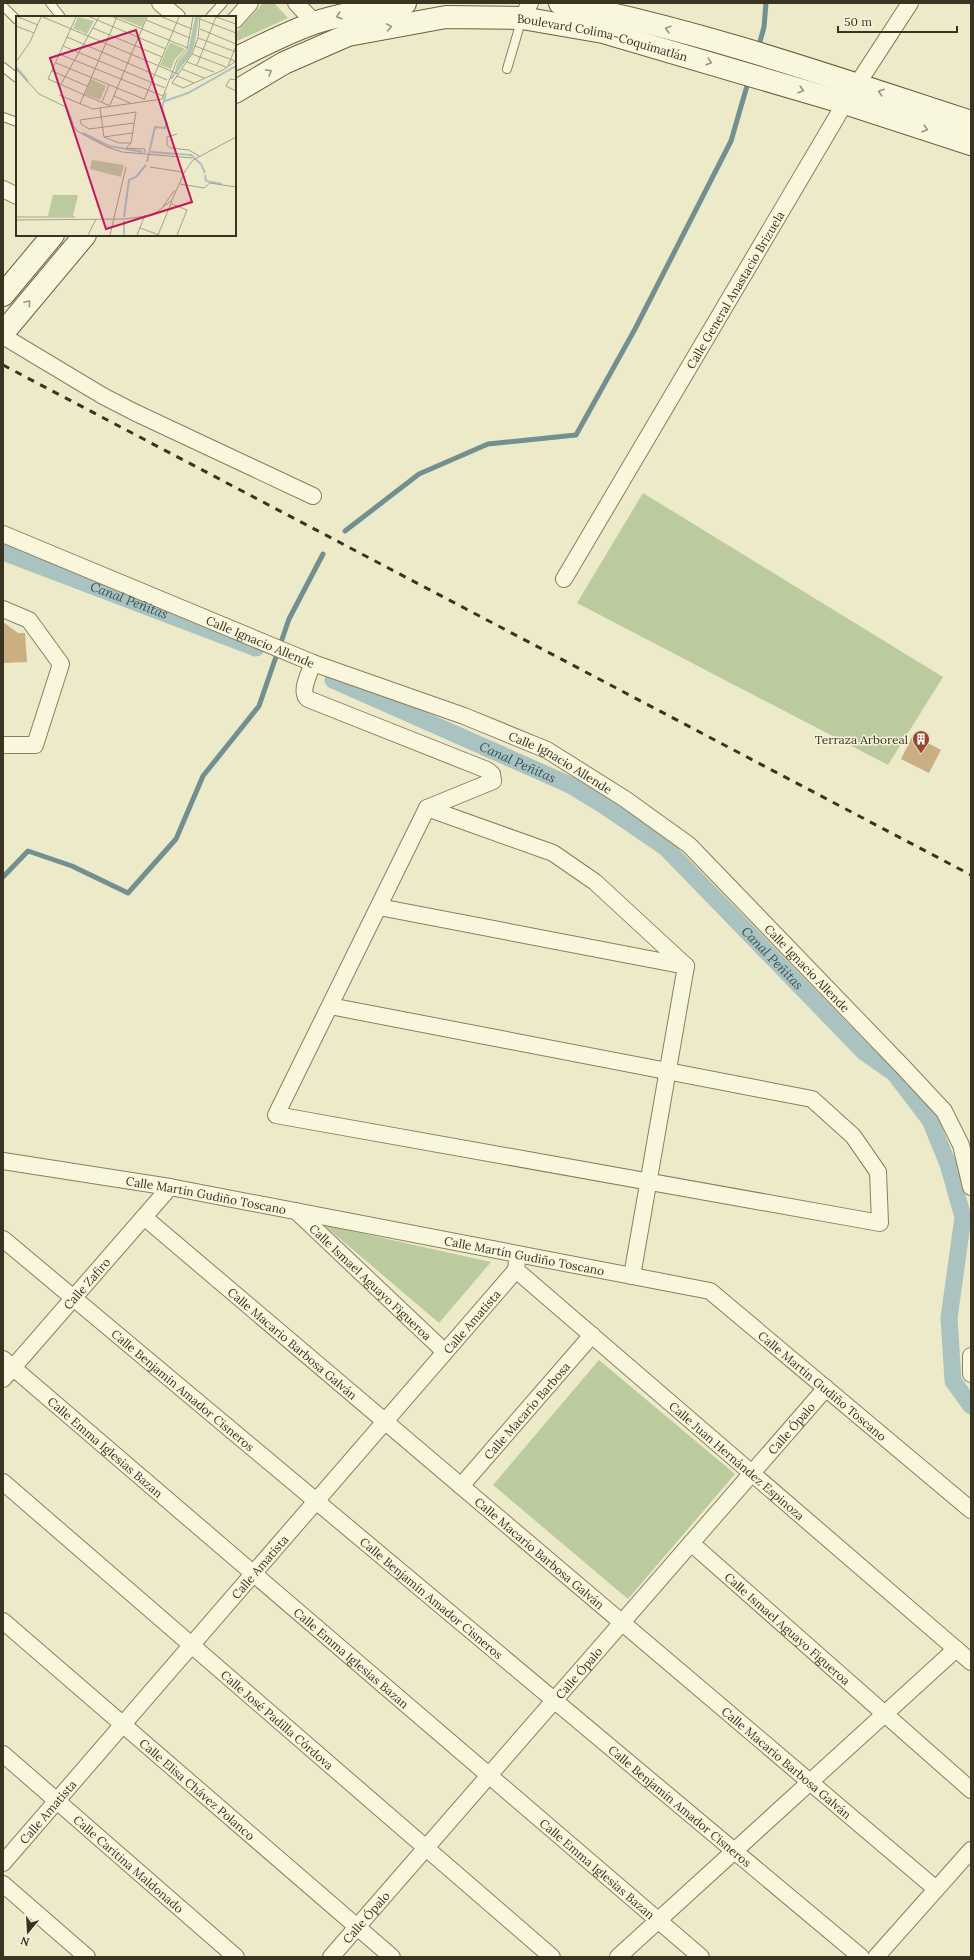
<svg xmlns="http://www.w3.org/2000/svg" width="974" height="1960" font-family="Lora,serif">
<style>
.green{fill:#bccb9e}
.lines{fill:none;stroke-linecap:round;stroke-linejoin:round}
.stream{stroke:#71908f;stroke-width:5}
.canal{stroke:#aac2c0;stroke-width:17}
.building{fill:#c9af82}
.service-casing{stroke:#897f5f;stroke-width:10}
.minor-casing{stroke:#897f5f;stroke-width:18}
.secondary-casing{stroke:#6b6042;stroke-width:24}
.service{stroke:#f8f6dd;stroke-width:8}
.minor{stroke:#f8f6dd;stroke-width:16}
.secondary{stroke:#f8f6dd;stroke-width:22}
.rail{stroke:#3a3322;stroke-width:3;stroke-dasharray:7 7;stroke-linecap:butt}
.oneway{stroke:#999480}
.labels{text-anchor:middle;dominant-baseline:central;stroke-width:3;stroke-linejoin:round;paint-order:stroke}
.street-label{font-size:12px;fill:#3a3322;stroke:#f5f3da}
.poi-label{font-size:12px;fill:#3a3322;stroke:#f5f3da;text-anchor:end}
.water-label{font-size:13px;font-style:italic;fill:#325359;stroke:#f5f3da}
.inset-river{fill:none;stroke:#aac2c0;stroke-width:2}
.inset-road{fill:none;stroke:#a5a187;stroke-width:1}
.view{fill:#c2185b;fill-opacity:0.15;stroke:#c2185b;stroke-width:2}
.inset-edge{fill:none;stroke:#3a3322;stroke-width:2}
</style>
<rect width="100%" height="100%" fill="#edeaca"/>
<!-- green -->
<path class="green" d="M263,3H274L288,18L235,42V34Z
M643,493L943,677L888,765L577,603Z
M324,1225L491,1262L439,1323Z
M599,1360L735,1474L628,1599L493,1485Z"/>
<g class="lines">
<!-- stream -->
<path class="stream" d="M758,49L764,27L766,3
M345,531L419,474L488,444L576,435L635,329L731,141L749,79
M3,877L28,851L72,866L128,893L176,839L203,776L259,706L289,619L323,554"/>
<!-- canal -->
<g class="canal">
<path id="s1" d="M3,552L256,648"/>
<path id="s2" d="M333,680L570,785L603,805L666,848L864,1052L894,1073L930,1120L948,1164L963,1217L949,1318L953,1381L971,1406"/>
</g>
</g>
<!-- building -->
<path class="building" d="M3,622L18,633H25L27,662L3,663Z
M913,735L941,750L929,773L901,759Z"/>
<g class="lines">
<!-- service casing -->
<g class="service-casing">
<path id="service" d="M50,3L61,17
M3,6L17,20
M210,17L223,3
M3,67L17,78
M507,69L522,18
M3,117L17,122"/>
</g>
<!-- minor casing -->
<g class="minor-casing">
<g id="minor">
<path d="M160,3L177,17"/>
<path d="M296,3L315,23"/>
<path d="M522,18L530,3"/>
<path d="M235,20L250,3"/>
<path d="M3,189L17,196"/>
<path d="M3,336L103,396L134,412L313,496"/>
<path id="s3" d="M3,534L313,663L464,716L547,750L625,799L689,845L904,1068L944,1111L961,1145L971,1187"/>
<path id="s4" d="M564,579L845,103L910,3"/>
<path d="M3,609L29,620L61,664L35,745H3"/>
<path d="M313,663C310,672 299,692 308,699L487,770L492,774L493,781L427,808L553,853L595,882L686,966"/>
<path d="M379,907L686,966"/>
<path d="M330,1006L812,1099L853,1136L878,1172L880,1223L276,1115L427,808"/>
<path id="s5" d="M3,1161L170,1187L710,1291L971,1510"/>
<path id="s6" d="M296,1211L445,1352"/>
<path id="s7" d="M144,1217L936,1889"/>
<path id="s8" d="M3,1239L861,1957"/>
<path id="s9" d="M517,1260L516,1270L971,1662"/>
<path d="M632,1276L686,966"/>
<path d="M971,1356V1374"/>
<path id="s10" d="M3,1359L701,1957"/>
<path id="s11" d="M3,1379L170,1187"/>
<path id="s12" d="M3,1482L552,1957"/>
<path id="s13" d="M461,1486L592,1335"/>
<path id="s14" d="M691,1543L971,1790"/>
<path id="s15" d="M3,1621L392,1957"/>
<path id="s16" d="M3,1754L236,1957"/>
<path id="s17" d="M3,1863L516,1270"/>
<path d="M3,1884L87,1957"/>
<path id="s18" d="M331,1957L826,1388"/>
<path d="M618,1957L956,1649"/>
<path d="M876,1957L971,1850"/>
</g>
</g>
<!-- secondary casing -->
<g class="secondary-casing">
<g id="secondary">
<path d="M560,3C699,30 836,78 971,122"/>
<path d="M235,59C261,46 286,33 314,23C343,13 374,9 405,3"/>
<path id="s19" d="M235,92L284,63L348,35L446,17L522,18L603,32L845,103L971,144"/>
<path d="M3,295L53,235"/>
<path d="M3,333L85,235"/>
</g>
</g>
<!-- service -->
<use href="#service" class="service"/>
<!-- minor -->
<use href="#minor" class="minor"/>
<!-- secondary -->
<use href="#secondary" class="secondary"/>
<!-- rail -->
<path class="rail" d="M3,365L971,875"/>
</g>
<!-- one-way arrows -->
<defs><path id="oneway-chevron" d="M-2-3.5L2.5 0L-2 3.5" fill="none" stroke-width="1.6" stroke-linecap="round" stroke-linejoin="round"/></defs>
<g class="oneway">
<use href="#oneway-chevron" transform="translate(339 16) rotate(164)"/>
<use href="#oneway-chevron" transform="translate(389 27) rotate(-10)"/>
<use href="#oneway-chevron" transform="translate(668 29) rotate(-165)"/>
<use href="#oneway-chevron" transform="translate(709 62) rotate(16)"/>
<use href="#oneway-chevron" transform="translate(269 72) rotate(-31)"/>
<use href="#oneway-chevron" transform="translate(801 90) rotate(17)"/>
<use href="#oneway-chevron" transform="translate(881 92) rotate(-162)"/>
<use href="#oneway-chevron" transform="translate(925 129) rotate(18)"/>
<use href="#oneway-chevron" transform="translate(28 303) rotate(-50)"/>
</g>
<!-- icons -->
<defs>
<g id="building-pin" transform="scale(0.9)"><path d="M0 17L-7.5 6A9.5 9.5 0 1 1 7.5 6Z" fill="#954732" stroke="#f5f3da"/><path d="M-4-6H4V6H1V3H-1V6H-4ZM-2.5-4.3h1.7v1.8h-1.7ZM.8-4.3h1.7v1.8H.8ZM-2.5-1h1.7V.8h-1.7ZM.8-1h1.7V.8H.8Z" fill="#fff"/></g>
</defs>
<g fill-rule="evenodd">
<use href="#building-pin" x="921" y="739"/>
</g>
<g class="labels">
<!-- street labels -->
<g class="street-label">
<text stroke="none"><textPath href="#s19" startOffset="385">Boulevard Colima-Coquimatlán</textPath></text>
<text stroke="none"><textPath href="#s4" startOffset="336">Calle General Anastacio Brizuela</textPath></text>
<text stroke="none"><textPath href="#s3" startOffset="279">Calle Ignacio Allende</textPath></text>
<text stroke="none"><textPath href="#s3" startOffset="603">Calle Ignacio Allende</textPath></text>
<text stroke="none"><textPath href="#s3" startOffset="927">Calle Ignacio Allende</textPath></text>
<text stroke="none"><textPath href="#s5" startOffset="206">Calle Martín Gudiño Toscano</textPath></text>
<text stroke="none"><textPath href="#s5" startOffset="530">Calle Martín Gudiño Toscano</textPath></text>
<text stroke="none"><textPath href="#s6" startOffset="103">Calle Ismael Aguayo Figueroa</textPath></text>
<text stroke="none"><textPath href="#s11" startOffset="127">Calle Zafiro</textPath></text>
<text stroke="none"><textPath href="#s17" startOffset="716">Calle Amatista</textPath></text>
<text stroke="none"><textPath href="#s7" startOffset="195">Calle Macario Barbosa Galván</textPath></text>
<text stroke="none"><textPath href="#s5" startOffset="866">Calle Martín Gudiño Toscano</textPath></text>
<text stroke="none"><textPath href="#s8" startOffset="235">Calle Benjamín Amador Cisneros</textPath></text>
<text stroke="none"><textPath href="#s13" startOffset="100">Calle Macario Barbosa</textPath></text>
<text stroke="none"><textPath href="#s18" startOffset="701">Calle Ópalo</textPath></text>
<text stroke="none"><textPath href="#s10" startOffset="135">Calle Emma Iglesias Bazan</textPath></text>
<text stroke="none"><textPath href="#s9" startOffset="302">Calle Juan Hernández Espinoza</textPath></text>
<text stroke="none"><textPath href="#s7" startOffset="519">Calle Macario Barbosa Galván</textPath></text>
<text stroke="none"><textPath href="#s17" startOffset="392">Calle Amatista</textPath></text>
<text stroke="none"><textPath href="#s8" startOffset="559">Calle Benjamín Amador Cisneros</textPath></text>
<text stroke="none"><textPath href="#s14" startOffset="129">Calle Ismael Aguayo Figueroa</textPath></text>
<text stroke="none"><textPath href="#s10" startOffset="459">Calle Emma Iglesias Bazan</textPath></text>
<text stroke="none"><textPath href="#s18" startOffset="377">Calle Ópalo</textPath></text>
<text stroke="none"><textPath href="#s12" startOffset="363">Calle José Padilla Córdova</textPath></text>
<text stroke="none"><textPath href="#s7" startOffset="843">Calle Macario Barbosa Galván</textPath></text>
<text stroke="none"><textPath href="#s15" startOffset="257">Calle Elisa Chávez Polanco</textPath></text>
<text stroke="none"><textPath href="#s8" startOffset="883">Calle Benjamín Amador Cisneros</textPath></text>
<text stroke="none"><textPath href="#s17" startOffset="68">Calle Amatista</textPath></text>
<text stroke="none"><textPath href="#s16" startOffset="167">Calle Caritina Maldonado</textPath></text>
<text stroke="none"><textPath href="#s10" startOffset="783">Calle Emma Iglesias Bazan</textPath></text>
<text stroke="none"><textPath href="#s18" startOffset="53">Calle Ópalo</textPath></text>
</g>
<!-- poi labels -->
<g class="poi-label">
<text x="908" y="739">Terraza Arboreal</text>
</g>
<!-- water labels -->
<g class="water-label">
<text stroke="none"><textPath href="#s1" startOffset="135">Canal Peñitas</textPath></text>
<text stroke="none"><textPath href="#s2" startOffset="202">Canal Peñitas</textPath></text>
<text stroke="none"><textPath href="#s2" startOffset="527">Canal Peñitas</textPath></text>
</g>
</g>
<!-- overview -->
<g transform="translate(16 16)">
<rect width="220" height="220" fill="#edeaca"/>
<path d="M62,1L78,5L71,18L57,12ZM101,1H130L126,11ZM179,1H183L179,27L175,39L161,56L159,54L162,45L172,34ZM154,26L169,33L159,43L155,53L144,49ZM75,63L90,70L84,84L69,78ZM76,144L108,149L105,161L74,153ZM37,179H62L57,200H32Z" fill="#bccb9e"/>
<path class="inset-river" d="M0,51L12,65M155,63L173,38L181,1M149,85L172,77L220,50M50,90L57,108M67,117L93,130L127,136M135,136L175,139L185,148L189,157M131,146L139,111L149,112L151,108L146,92L150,77M189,159L190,165L206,168M108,201L113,164L120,161L130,149M108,205V219"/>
<path class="inset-road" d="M2,1L22,9M27,1L162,58M60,1L32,63L94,90M74,1L150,33M97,1L172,32M146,1L176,13M184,1L182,22L176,38L156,67L167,72L207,54L220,45M200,1L220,8M184,3L220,17M130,4L174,22M0,10L18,17M77,12L146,41M184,13L220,28M51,21L151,64M182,22L220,36M47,30L149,72M179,30L219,45M43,38L147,80M176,38L210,51M0,46L14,26L25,1M171,46L198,56M40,47L128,83M181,49L200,1M212,50L220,30M0,53L23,78L50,91L55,106L61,115L91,131L106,136L176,142M166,53L188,62M36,55L71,70M161,60L178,67M220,64L214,63L210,70L220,75M45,68L83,1M43,79L77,93L146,83L161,44L171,33L177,1M98,80L114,87M128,84L163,1M86,86L93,69M64,88L101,1M94,89L131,1M84,92L88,121M161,118L151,121V129L155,132L173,134L183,140M88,121L103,127H115L110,132L129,133V137M88,121L116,117M115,127L120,96L64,104L65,108L73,113L118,107M134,151L166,156M164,168L188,172L194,167L220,171M156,188L171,194L161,219M147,190L159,174M0,201H59M0,204L109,203L137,199L156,184L169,155L177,144L220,121M124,212L143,219M72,219L80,203M94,219L110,151M121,219L129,199M142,219L156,185"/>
<path class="view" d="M120,14L176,186L90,213L34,42Z"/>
<rect width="220" height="220" class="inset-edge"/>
</g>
<!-- border -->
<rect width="974" height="1960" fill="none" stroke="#3a3322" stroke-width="8"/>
<!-- north arrow -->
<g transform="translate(28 1932) rotate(198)" stroke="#f5f3da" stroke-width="3" paint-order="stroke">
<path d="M0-3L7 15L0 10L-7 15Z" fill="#3a3322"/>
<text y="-6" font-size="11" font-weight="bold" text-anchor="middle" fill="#3a3322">N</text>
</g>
<!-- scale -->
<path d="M838 26v6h119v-6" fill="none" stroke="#3a3322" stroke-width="2"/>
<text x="844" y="26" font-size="12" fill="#3a3322" stroke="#f5f3da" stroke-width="3" paint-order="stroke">50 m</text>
</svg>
